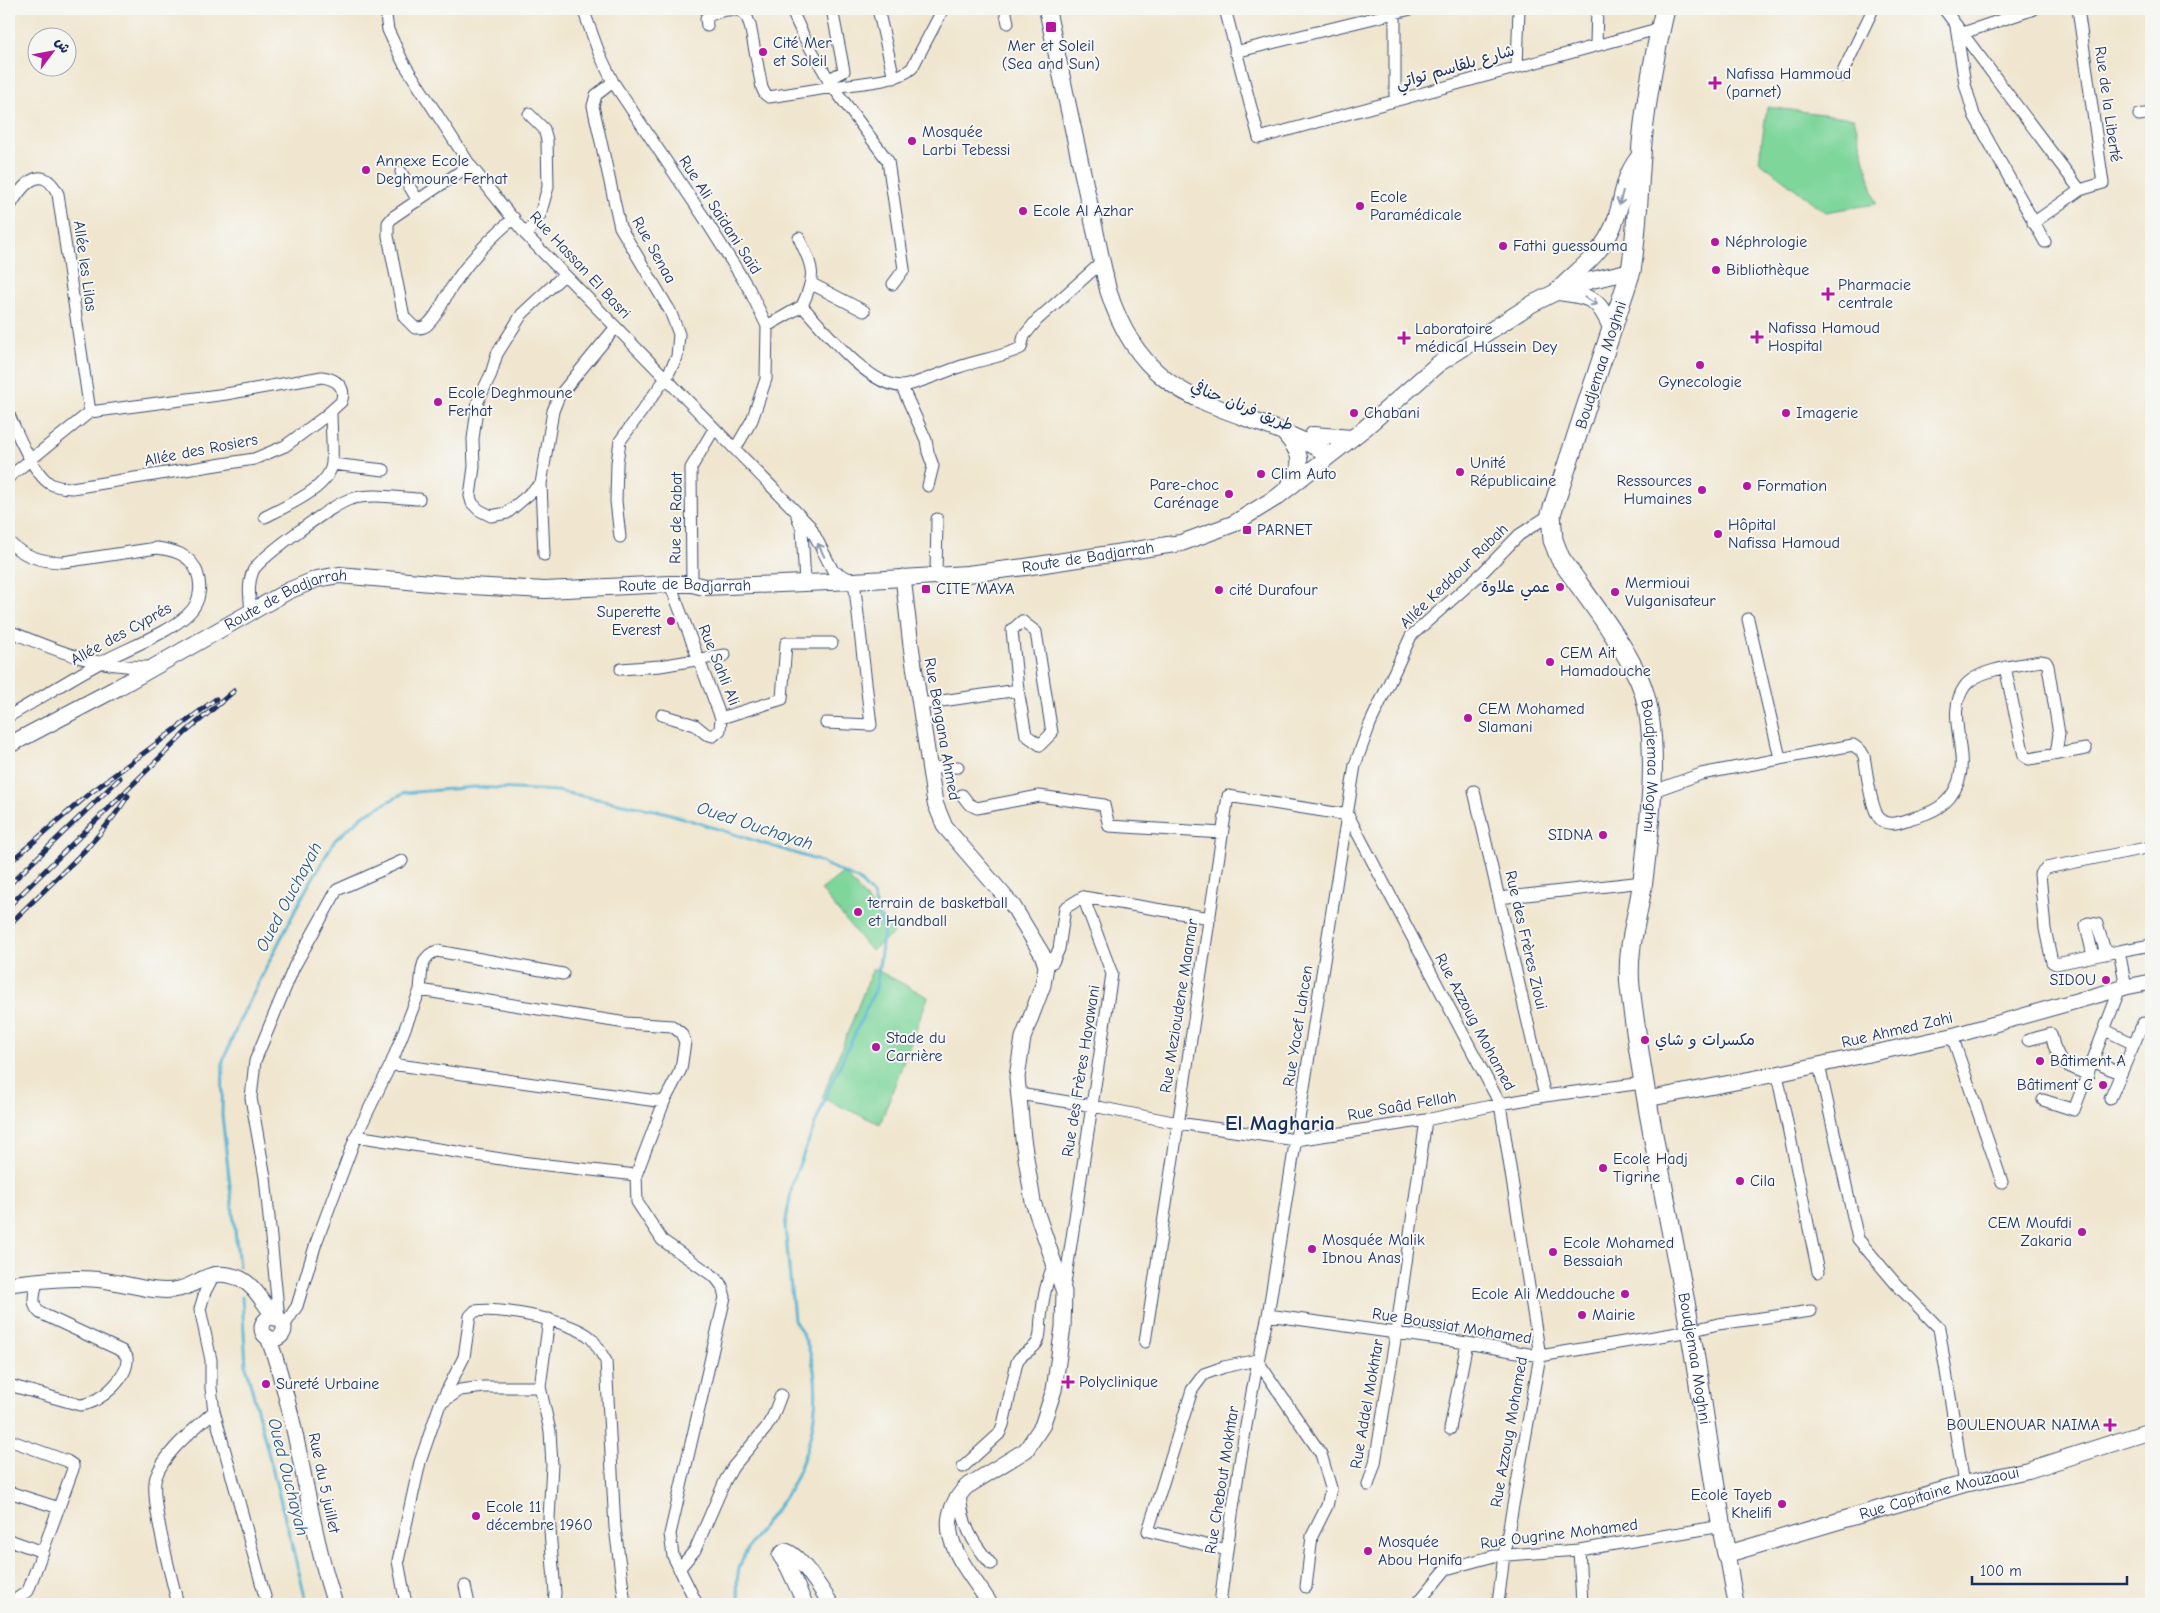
<svg xmlns="http://www.w3.org/2000/svg" width="2160" height="1613" font-family="'Comic Neue','Playpen Sans Arabic',sans-serif">
<style>
.green{fill:#7ed69b;stroke:#4c827c}
.lines{fill:none;stroke-linecap:round;stroke-linejoin:round}
.stream{stroke:#53b3d2;stroke-width:3}
.minor-casing{stroke:#3b4a6f;stroke-width:13}
.tertiary-casing{stroke:#3b4a6f;stroke-width:17}
.secondary-casing{stroke:#3b4a6f;stroke-width:18}
.primary-casing{stroke:#3b4a6f;stroke-width:21}
.minor{stroke:#fff;stroke-width:11}
.tertiary{stroke:#fff;stroke-width:15}
.secondary{stroke:#fff;stroke-width:16}
.primary{stroke:#fff;stroke-width:19}
.rail-casing{stroke:#1b2f5e;stroke-width:5}
.rail{stroke:#f6f6f2;stroke-width:3;stroke-dasharray:9;stroke-linecap:butt}
.oneway{stroke:#8d97ae}
.poi-dot{fill:#b5179e;stroke:#f6f6f2;stroke-width:2}
.labels{text-anchor:middle;dominant-baseline:central;stroke-width:4;stroke-linejoin:round;paint-order:stroke}
.poi-label{font-size:16px;fill:#1b2f5e;stroke:#f6f6f2;text-anchor:start}
.street-label{font-size:16px;fill:#1b2f5e;stroke:#f6f6f2}
.water-label{font-size:18px;font-style:italic;fill:#2c5781;stroke:#f6f6f2}
.district-label{font-size:21px;font-weight:bold;fill:#1b2f5e;stroke:#f6f6f2}
</style>
<rect width="100%" height="100%" fill="#f6f6f2"/>
<filter id="ink" filterUnits="userSpaceOnUse"><feTurbulence type="fractalNoise" baseFrequency=".02" numOctaves="2"/><feDisplacementMap in="SourceGraphic" scale="10" xChannelSelector="R" yChannelSelector="G"/><feConvolveMatrix kernelMatrix="1 2 1 2 8 2 1 2 1" color-interpolation-filters="sRGB"/></filter>
<filter id="wash" filterUnits="userSpaceOnUse"><feTurbulence type="fractalNoise" baseFrequency=".0096" numOctaves="4" result="noise"/><feDisplacementMap in="SourceGraphic" scale="20" xChannelSelector="R" yChannelSelector="G"/><feGaussianBlur stdDeviation="1.12" result="paint"/><feColorMatrix in="noise" values="0 0 0 0 0 0 0 0 0 0 0 0 0 0 0 0 0 1.4 0 .05"/><feComposite in="paint" operator="in"/></filter>
<g filter="url(#wash)">
<rect width="100%" height="100%" fill="#f0e6cf"/>
<!-- green -->
<path class="green" d="M1767,107L1854,118L1876,204L1825,212L1759,161Z
M844,872L894,933L871,951L821,890Z
M873,968L928,997L880,1124L822,1098Z"/>
<g class="lines">
<!-- stream -->
<path class="stream" d="M239,1266L222,1115L223,1061L239,1022L276,948L304,893L335,840L364,815L404,793L474,787L557,791L664,812L816,860L859,880L873,895L884,931L876,988L828,1091L793,1181L785,1226L794,1320C829,1370 817,1436 791,1487C771,1525 723,1557 741,1604
M242,1297L246,1366L307,1604"/>
</g>
</g>
<g filter="url(#ink)">
<g class="lines">
<!-- minor casing -->
<g class="minor-casing">
<path id="minor" d="M385,9L388,30L403,62L470,165L526,235L810,526L833,571L854,581L871,725L826,723
M583,9L599,53L613,82L705,219L749,289L767,326L766,379L752,420L735,449
M878,9L894,78
M1005,9L1008,23
M1225,9L1259,138L1661,28
M1944,9L2080,190
M707,26L706,18C716,11 737,5 746,15L750,25L762,88L765,94L769,97L833,87L804,37L791,9
M1956,26L1965,84L1974,115L2045,242
M1963,33L2034,9
M1596,44L1597,9
M1235,52L1411,9
M1517,66L1519,9
M1841,76L1873,9
M828,80L844,71L832,9
M613,82L596,95L593,106L620,227L670,311L679,334L677,357L666,378L620,441L617,463L616,501L620,537
M1395,101V9
M2139,115L2151,113
M470,165L393,217L388,223V236L397,282L404,317L415,328C421,328 425,328 429,323C439,314 444,298 452,287C469,260 489,239 514,218
M401,172L418,201
M9,208C21,187 41,160 58,194L90,412
M2033,223L2080,190L2103,183L2078,9
M526,235L540,215L548,187L547,140L544,129L529,114
M799,238C813,269 817,273 802,306C824,329 868,386 901,386C913,386 946,371 959,367C979,360 1002,357 1021,348L1024,336L1037,320L1102,262
M812,284L864,311
M893,284L904,269L888,161L833,87C854,83 896,83 912,68L943,9
M767,326L802,306
M902,387L926,440L928,452L933,466L928,486
M9,415C17,433 33,472 49,483C55,487 64,488 72,488L254,459L285,446L323,418L341,402C347,387 336,379 322,377L226,394L90,412
M332,464L384,470
M9,477L90,412
M541,484L507,513L491,516L479,510L472,503L470,496L474,467L473,439L478,401L491,374L497,354L522,314L564,275
M797,516L802,529L805,583
M265,517C286,506 330,488 332,463C333,446 331,428 331,412
M9,542C24,557 43,562 63,562L157,548C173,550 190,554 197,572C202,585 200,601 191,611C172,633 124,649 98,664C68,680 39,699 9,716
M544,555L541,484L553,411L559,396L616,327
M936,576L937,519
M670,584L721,718L782,699L786,643H832
M692,584L691,468L714,429
M251,612C250,598 247,585 253,571C259,558 336,502 351,499C372,493 397,498 419,499
M1748,619L1780,758
M1022,621L1036,632L1052,733L1040,745L1026,735L1018,690L1012,630Z
M9,631C57,651 97,668 151,667
M2005,667L2024,756L2029,759L2086,749
M621,669L660,666L725,655
M921,704L1018,690
M662,715L695,725L706,734L713,736L720,730L721,718
M929,768L958,767
M1474,791L1545,1096
M1651,792L1701,774L1853,745L1861,751L1864,756C1867,771 1870,808 1880,819C1888,827 1900,822 1909,819C1932,813 1949,806 1958,783C1970,751 1944,715 1965,686C1978,669 2020,665 2040,661L2046,662L2048,666L2059,734L2056,754
M962,795L969,804L977,808L1039,796L1104,805L1109,826L1222,833
M1348,815L1500,1104L1540,1356L1504,1555L1498,1604
M1499,898L1643,882
M2119,951L2151,945
M1042,954L1053,962L1059,949L1065,908L1083,897
M2093,956L2086,925L2088,923L2097,924L2106,954
M2126,987L2119,951L2056,964L2052,962L2045,929L2040,874L2046,868L2151,847
M420,990C422,975 419,956 437,951L563,974
M2105,1030L2134,1044
M1952,1036L2002,1182
M2028,1040L2051,1034L2054,1046L2062,1063L2088,1075
M2093,1061L2121,1074
M391,1064L664,1102
M1819,1065L1858,1239L1896,1284L1939,1328L1964,1484
M1777,1074L1818,1272
M1019,1094L1093,1106L1178,1123L1296,1140L1426,1120L1500,1104L1545,1096L1643,1083
M2110,1099L2143,1023
M2043,1100L2074,1110L2120,988
M356,1136L520,1162L636,1175
M1064,1290L1112,974L1083,897L1210,918
M1268,1315L1467,1343L1540,1356L1690,1331L1718,1324L1811,1311
M279,1319L265,1177L251,1098L255,1061L294,967L337,890L402,861
M549,1319L540,1387L550,1431L552,1465L549,1518L555,1593L554,1604
M284,1326L297,1306L316,1243L356,1136L391,1064L420,990L626,1023L672,1026L681,1033L685,1042L681,1069L664,1102L636,1175L637,1202L662,1240L716,1278L722,1286L725,1297L670,1534L673,1556L697,1604
M1145,1342L1228,796L1348,815
M1257,1360L1321,1454L1331,1488L1327,1506L1312,1536L1306,1587
M9,1385L80,1405C99,1404 129,1378 127,1357L122,1351L40,1313C30,1304 35,1293 37,1281
M440,1404L464,1357L470,1316L475,1311C501,1307 572,1321 591,1338C597,1344 601,1354 606,1361L615,1528L625,1604
M214,1411L267,1604
M1450,1429L1467,1343
M9,1440L67,1461L73,1465V1469L28,1591L9,1604
M963,1467L999,1434L1003,1425L1017,1362C1021,1352 1034,1351 1038,1341C1041,1335 1040,1325 1041,1318C1043,1298 1046,1280 1055,1262
M1368,1485L1375,1463L1396,1334L1426,1120
M9,1492L59,1508
M960,1493C962,1524 971,1541 991,1564
M9,1540L43,1552
M1227,1550L1148,1531L1192,1390L1204,1374L1224,1367L1257,1360
M1579,1550L1582,1604
M679,1569L695,1550L725,1481L733,1467L766,1428L773,1416L781,1395
M465,1586L469,1604
M178,1604C172,1580 149,1498 156,1477C166,1450 194,1430 214,1411L211,1388V1360L200,1309L205,1292L215,1273
M406,1604L398,1561L420,1462L440,1404L460,1390L484,1387H540
M1220,1604C1232,1508 1246,1410 1268,1315L1355,765L1370,724L1411,636L1483,572L1519,535L1551,514
M1417,1604L1446,1569L1494,1556L1579,1550L1722,1526"/>
</g>
<!-- tertiary casing -->
<g class="tertiary-casing">
<path id="tertiary" d="M903,577L911,646L935,803L945,827L1013,906L1042,954L1046,966L1043,985L1023,1038L1017,1077L1023,1139L1033,1202L1064,1292L1063,1327L1054,1390L1042,1426L1026,1450L966,1487C926,1529 967,1567 990,1604
M1647,1099L1777,1074L1952,1036L2126,987L2151,982
M9,1284C36,1281 64,1277 92,1279C119,1280 153,1295 179,1289C203,1283 208,1268 236,1277C253,1282 264,1304 275,1318
M262 1328a11 11 0 1 1 22 0a11 11 0 1 1-22 0Z
M268,1337C300,1424 306,1517 335,1604
M1727,1554L1736,1604
M805,1604L788,1567L780,1555L785,1551C798,1552 823,1592 831,1604"/>
</g>
<!-- secondary casing -->
<g class="secondary-casing">
<g id="secondary">
<path d="M1047,9L1108,290C1148,417 1235,399 1330,455"/>
<path d="M1558,290C1575,272 1599,256 1610,233C1624,208 1620,176 1641,155"/>
<path d="M1558,292C1592,297 1598,297 1612,330"/>
<path d="M1285,434C1300,452 1306,463 1290,484"/>
<path d="M1313,435L1352,438"/>
<path id="s1" d="M9,745L117,688L288,591L317,579L339,575L454,585L545,590L670,584H692L704,587L854,581L967,574L1025,567L1181,543L1233,524L1277,497L1365,428L1438,364L1532,304L1556,292L1592,280L1631,271"/>
<path id="s2" d="M1727,1554L1964,1484L2028,1470L2151,1431"/>
</g>
</g>
<!-- primary casing -->
<g class="primary-casing">
<g id="primary">
<path id="s3" d="M1665,9C1654,57 1644,107 1641,156C1638,195 1637,232 1631,271L1551,514L1553,540L1560,558C1587,597 1619,636 1639,679C1662,731 1650,824 1643,880C1638,918 1626,947 1630,987C1644,1102 1669,1215 1690,1329C1703,1403 1712,1479 1727,1554"/>
</g>
</g>
<!-- minor -->
<use href="#minor" class="minor"/>
<!-- tertiary -->
<use href="#tertiary" class="tertiary"/>
<!-- secondary -->
<use href="#secondary" class="secondary"/>
<!-- primary -->
<use href="#primary" class="primary"/>
<!-- rail casing -->
<g class="rail-casing">
<path id="rail" d="M9,863L89,794L216,699
M9,885L120,778
M9,906L186,732L234,691
M9,925C49,884 97,845 128,796"/>
</g>
<!-- rail -->
<use href="#rail" class="rail"/>
</g>
<!-- one-way arrows -->
<defs><path id="oneway-shaft" d="M-6 0H5M1.5-3L5.5 0L1.5 3" fill="none" stroke-width="1.6" stroke-linecap="round" stroke-linejoin="round" transform="scale(1.25)"/></defs>
<g class="oneway">
<use href="#oneway-shaft" transform="translate(1621 198) rotate(105)"/>
<use href="#oneway-shaft" transform="translate(1591 301) rotate(29)"/>
<use href="#oneway-shaft" transform="translate(821 550) rotate(-116)"/>
</g>
</g>
<!-- markers -->
<g class="poi-dot">
<rect x="1045" y="21" width="12" height="12" rx="2.5"/>
<circle cx="763" cy="52" r="5"/>
<path d="M1712.5 75.5h5v5h5v5h-5v5h-5v-5h-5v-5h5z"/>
<circle cx="912" cy="141" r="5"/>
<circle cx="366" cy="170" r="5"/>
<circle cx="1360" cy="206" r="5"/>
<circle cx="1023" cy="211" r="5"/>
<circle cx="1715" cy="242" r="5"/>
<circle cx="1503" cy="246" r="5"/>
<circle cx="1716" cy="270" r="5"/>
<path d="M1825.5 286.5h5v5h5v5h-5v5h-5v-5h-5v-5h5z"/>
<path d="M1754.5 329.5h5v5h5v5h-5v5h-5v-5h-5v-5h5z"/>
<path d="M1401.5 330.5h5v5h5v5h-5v5h-5v-5h-5v-5h5z"/>
<circle cx="1700" cy="365" r="5"/>
<circle cx="438" cy="402" r="5"/>
<circle cx="1354" cy="413" r="5"/>
<circle cx="1786" cy="413" r="5"/>
<circle cx="1460" cy="472" r="5"/>
<circle cx="1261" cy="474" r="5"/>
<circle cx="1747" cy="486" r="5"/>
<circle cx="1702" cy="490" r="5"/>
<circle cx="1229" cy="494" r="5"/>
<rect x="1242" y="525" width="10" height="10" rx="2.5"/>
<circle cx="1718" cy="534" r="5"/>
<circle cx="1560" cy="587" r="5"/>
<rect x="921" y="584" width="10" height="10" rx="2.5"/>
<circle cx="1219" cy="590" r="5"/>
<circle cx="1615" cy="592" r="5"/>
<circle cx="671" cy="621" r="5"/>
<circle cx="1550" cy="662" r="5"/>
<circle cx="1468" cy="718" r="5"/>
<circle cx="1603" cy="835" r="5"/>
<circle cx="858" cy="912" r="5"/>
<circle cx="2106" cy="980" r="5"/>
<circle cx="1645" cy="1040" r="5"/>
<circle cx="876" cy="1047" r="5"/>
<circle cx="2040" cy="1061" r="5"/>
<circle cx="2103" cy="1085" r="5"/>
<circle cx="1603" cy="1168" r="5"/>
<circle cx="1740" cy="1181" r="5"/>
<circle cx="2082" cy="1232" r="5"/>
<circle cx="1312" cy="1249" r="5"/>
<circle cx="1553" cy="1252" r="5"/>
<circle cx="1625" cy="1294" r="5"/>
<circle cx="1582" cy="1315" r="5"/>
<path d="M1065.5 1374.5h5v5h5v5h-5v5h-5v-5h-5v-5h5z"/>
<circle cx="266" cy="1384" r="5"/>
<path d="M2107.5 1417.5h5v5h5v5h-5v5h-5v-5h-5v-5h5z"/>
<circle cx="1782" cy="1504" r="5"/>
<circle cx="476" cy="1516" r="5"/>
<circle cx="1368" cy="1551" r="5"/>
</g>
<g class="labels">
<!-- poi labels -->
<g class="poi-label">
<text x="773" y="43">Cité Mer<tspan x="773" dy="18">et Soleil</tspan></text>
<text x="1051" y="46" text-anchor="middle">Mer et Soleil<tspan x="1051" dy="18">(Sea and Sun)</tspan></text>
<text x="1726" y="74">Nafissa Hammoud<tspan x="1726" dy="18">(parnet)</tspan></text>
<text x="922" y="132">Mosquée<tspan x="922" dy="18">Larbi Tebessi</tspan></text>
<text x="376" y="161">Annexe Ecole<tspan x="376" dy="18">Deghmoune Ferhat</tspan></text>
<text x="1370" y="197">Ecole<tspan x="1370" dy="18">Paramédicale</tspan></text>
<text x="1033" y="211">Ecole Al Azhar</text>
<text x="1725" y="242">Néphrologie</text>
<text x="1513" y="246">Fathi guessouma</text>
<text x="1726" y="270">Bibliothèque</text>
<text x="1838" y="285">Pharmacie<tspan x="1838" dy="18">centrale</tspan></text>
<text x="1768" y="328">Nafissa Hamoud<tspan x="1768" dy="18">Hospital</tspan></text>
<text x="1415" y="329">Laboratoire<tspan x="1415" dy="18">médical Hussein Dey</tspan></text>
<text x="1700" y="382" text-anchor="middle">Gynecologie</text>
<text x="448" y="393">Ecole Deghmoune<tspan x="448" dy="18">Ferhat</tspan></text>
<text x="1364" y="413">Chabani</text>
<text x="1796" y="413">Imagerie</text>
<text x="1470" y="463">Unité<tspan x="1470" dy="18">Républicaine</tspan></text>
<text x="1271" y="474">Clim Auto</text>
<text x="1692" y="481" text-anchor="end">Ressources<tspan x="1692" dy="18">Humaines</tspan></text>
<text x="1219" y="485" text-anchor="end">Pare-choc<tspan x="1219" dy="18">Carénage</tspan></text>
<text x="1757" y="486">Formation</text>
<text x="1728" y="525">Hôpital<tspan x="1728" dy="18">Nafissa Hamoud</tspan></text>
<text x="1257" y="530">PARNET</text>
<text x="1625" y="583">Mermioui<tspan x="1625" dy="18">Vulganisateur</tspan></text>
<text x="1550" y="587" text-anchor="end">عمي علاوة</text>
<text x="936" y="589">CITE MAYA</text>
<text x="1229" y="590">cité Durafour</text>
<text x="661" y="612" text-anchor="end">Superette<tspan x="661" dy="18">Everest</tspan></text>
<text x="1560" y="653">CEM Ait<tspan x="1560" dy="18">Hamadouche</tspan></text>
<text x="1478" y="709">CEM Mohamed<tspan x="1478" dy="18">Slamani</tspan></text>
<text x="1593" y="835" text-anchor="end">SIDNA</text>
<text x="868" y="903">terrain de basketball<tspan x="868" dy="18">et Handball</tspan></text>
<text x="2096" y="980" text-anchor="end">SIDOU</text>
<text x="886" y="1038">Stade du<tspan x="886" dy="18">Carrière</tspan></text>
<text x="1655" y="1040">مكسرات و شاي</text>
<text x="2050" y="1061">Bâtiment A</text>
<text x="2093" y="1085" text-anchor="end">Bâtiment C</text>
<text x="1613" y="1159">Ecole Hadj<tspan x="1613" dy="18">Tigrine</tspan></text>
<text x="1750" y="1181">Cila</text>
<text x="2072" y="1223" text-anchor="end">CEM Moufdi<tspan x="2072" dy="18">Zakaria</tspan></text>
<text x="1322" y="1240">Mosquée Malik<tspan x="1322" dy="18">Ibnou Anas</tspan></text>
<text x="1563" y="1243">Ecole Mohamed<tspan x="1563" dy="18">Bessaiah</tspan></text>
<text x="1615" y="1294" text-anchor="end">Ecole Ali Meddouche</text>
<text x="1592" y="1315">Mairie</text>
<text x="1079" y="1382">Polyclinique</text>
<text x="276" y="1384">Sureté Urbaine</text>
<text x="2100" y="1425" text-anchor="end">BOULENOUAR NAIMA</text>
<text x="1772" y="1495" text-anchor="end">Ecole Tayeb<tspan x="1772" dy="18">Khelifi</tspan></text>
<text x="486" y="1507">Ecole 11<tspan x="486" dy="18">décembre 1960</tspan></text>
<text x="1378" y="1542">Mosquée<tspan x="1378" dy="18">Abou Hanifa</tspan></text>
</g>
<!-- street labels -->
<g class="street-label">
<text transform="translate(1455 67) rotate(-16)">شارع بلقاسم تواتي</text>
<text transform="translate(2108 104) rotate(82)">Rue de la Liberté</text>
<text transform="translate(720 215) rotate(57)">Rue Ali Saïdani Saïd</text>
<text transform="translate(654 250) rotate(61)">Rue Senaa</text>
<text transform="translate(580 265) rotate(47)">Rue Hassan El Basri</text>
<text transform="translate(85 266) rotate(82)">Allée les Lilas</text>
<text transform="translate(1601 365) rotate(-72)">Boudjemaa Moghni</text>
<text transform="translate(1242 406) rotate(22)">طريق فرنان حنافي</text>
<text transform="translate(201 450) rotate(-11)">Allée des Rosiers</text>
<text transform="translate(676 518) rotate(-89)">Rue de Rabat</text>
<text stroke="none"><textPath href="#s1" startOffset="1124">Route de Badjarrah</textPath></text>
<text transform="translate(1454 576) rotate(-44)">Allée Keddour Rabah</text>
<text stroke="none"><textPath href="#s1" startOffset="719">Route de Badjarrah</textPath></text>
<text stroke="none"><textPath href="#s1" startOffset="314">Route de Badjarrah</textPath></text>
<text transform="translate(121 634) rotate(-29)">Allée des Cyprés</text>
<text transform="translate(719 665) rotate(68)">Rue Sahli Ali</text>
<text transform="translate(942 729) rotate(80)">Rue Bengana Ahmed</text>
<text stroke="none"><textPath href="#s3" startOffset="799">Boudjemaa Moghni</textPath></text>
<text transform="translate(1526 940) rotate(77)">Rue des Frères Zioui</text>
<text transform="translate(1179 1006) rotate(-81)">Rue Mezioudene Maamar</text>
<text transform="translate(1475 1022) rotate(62)">Rue Azzoug Mohamed</text>
<text transform="translate(1298 1026) rotate(-81)">Rue Yacef Lahcen</text>
<text transform="translate(1897 1030) rotate(-13)">Rue Ahmed Zahi</text>
<text transform="translate(1081 1071) rotate(-81)">Rue des Frères Hayawani</text>
<text transform="translate(1402 1106) rotate(-10)">Rue Saâd Fellah</text>
<text transform="translate(1452 1326) rotate(9)">Rue Boussiat Mohamed</text>
<text stroke="none"><textPath href="#s3" startOffset="1399">Boudjemaa Moghni</textPath></text>
<text transform="translate(1367 1404) rotate(-80)">Rue Addel Mokhtar</text>
<text transform="translate(1509 1432) rotate(-80)">Rue Azzoug Mohamed</text>
<text transform="translate(1222 1480) rotate(-81)">Rue Chebout Mokhtar</text>
<text transform="translate(324 1483) rotate(78)">Rue du 5 juillet</text>
<text stroke="none"><textPath href="#s2" startOffset="221">Rue Capitaine Mouzaoui</textPath></text>
<text transform="translate(1559 1534) rotate(-7)">Rue Ougrine Mohamed</text>
</g>
<!-- water labels -->
<g class="water-label">
<text transform="translate(755 826) rotate(18)">Oued Ouchayah</text>
<text transform="translate(289 897) rotate(-62)">Oued Ouchayah</text>
<text transform="translate(288 1477) rotate(76)">Oued Ouchayah</text>
</g>
<!-- district labels -->
<g class="district-label">
<text x="1280" y="1123">El Magharia</text>
</g>
</g>
<!-- margin -->
<rect width="2160" height="1613" fill="none" stroke="#f6f6f2" stroke-width="30"/>
<!-- north arrow -->
<g transform="translate(52 52) rotate(58)"><circle r="24" fill="#f6f6f2" stroke="#9ea6b7"/>
<path d="M0-4L9 19L0 12L-9 19Z" fill="#b5179e"/>
<text y="-8" font-size="14" font-weight="bold" text-anchor="middle" fill="#1b2f5e">ش</text>
</g>
<!-- scale -->
<path d="M1972 1576v8h155v-8" fill="none" stroke="#1b2f5e" stroke-width="2.5"/>
<text x="1980" y="1576" font-size="15" fill="#1b2f5e" stroke="#f6f6f2" stroke-width="4" paint-order="stroke">100 m</text>
</svg>
